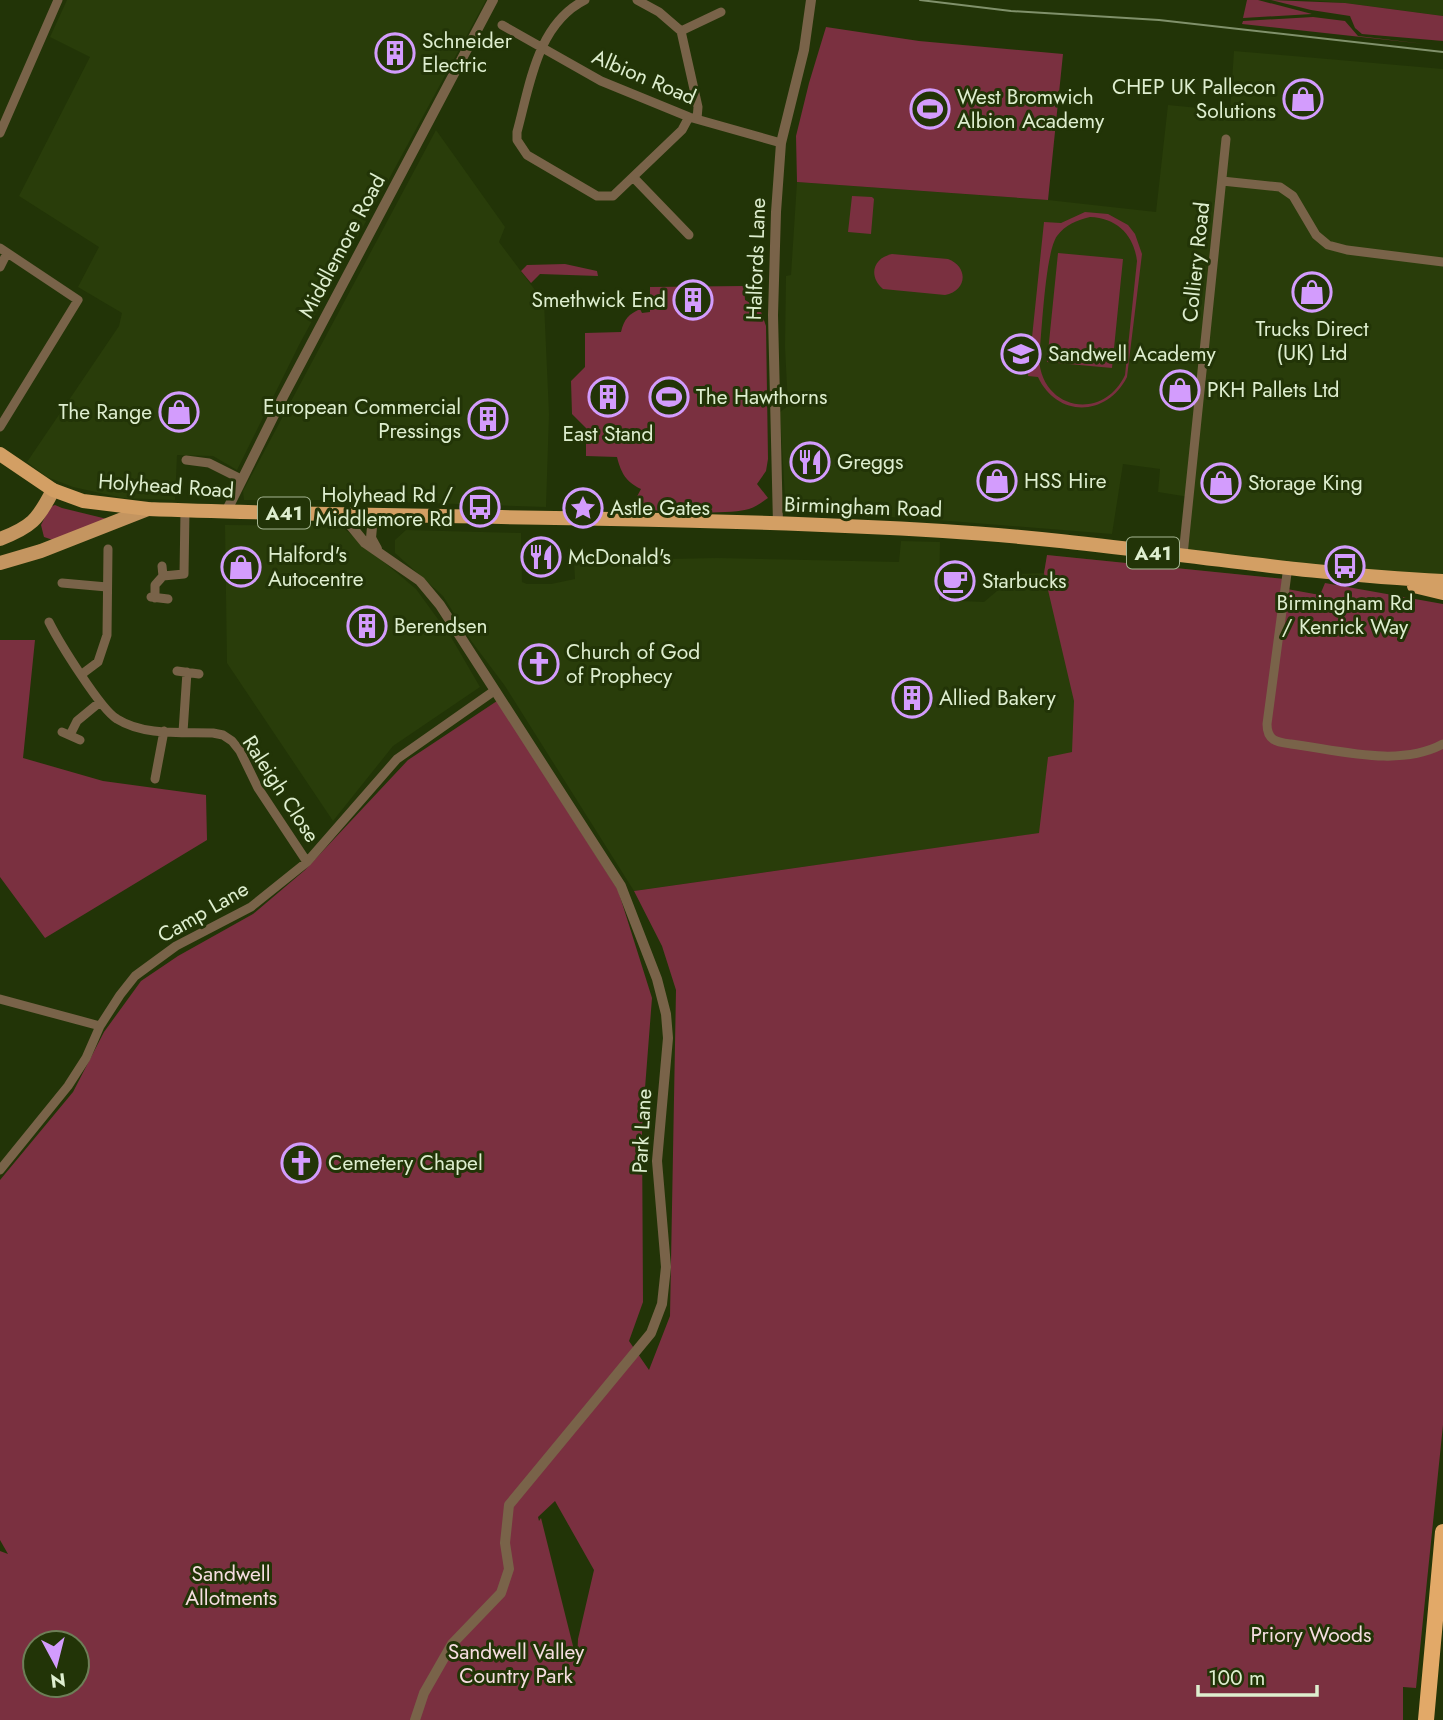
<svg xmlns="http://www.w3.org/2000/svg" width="1443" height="1720" font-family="Jost,sans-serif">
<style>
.built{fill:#293d0a}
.green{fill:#7a3040;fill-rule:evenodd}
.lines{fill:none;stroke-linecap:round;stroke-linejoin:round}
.minor{stroke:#796349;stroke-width:9}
.tertiary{stroke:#796349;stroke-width:10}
.primary{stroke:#c49560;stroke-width:14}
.trunk{stroke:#d39f64;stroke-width:14}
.motorway{stroke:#e2a968;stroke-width:16}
.tram{stroke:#80916b;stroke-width:2}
.labels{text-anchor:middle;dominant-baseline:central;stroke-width:6;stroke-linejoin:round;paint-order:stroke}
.shield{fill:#223407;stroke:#a6b693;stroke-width:2}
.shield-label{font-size:19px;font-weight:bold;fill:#deeecf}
.poi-label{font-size:21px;fill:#deeecf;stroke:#223407;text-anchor:start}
.street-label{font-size:21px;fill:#deeecf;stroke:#223407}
.park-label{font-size:21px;fill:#f6dde0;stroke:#223407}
</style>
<rect width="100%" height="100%" fill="#223407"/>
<!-- built -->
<path class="built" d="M67,0H486L299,345L237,470L213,456L177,455L175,500L123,498L73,487L47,477L27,462L119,326L122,313L78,287L99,247L19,196L90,57L50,37Z
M1306,0H1443V16L1345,3Z
M1234,51L1443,69V586L1183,555L1189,497L1158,492L1160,469L1123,464L1112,534L912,518L796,513L788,508L785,498L780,412L788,406L785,347L786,276L791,275L797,182L1048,200L1156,212L1168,105L1230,111Z
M436,130L505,227L499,242L544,302L549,414L546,507L335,500H244L243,491Z
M225,525L341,526L416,589L451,637L480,687L393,746L333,821L227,663Z
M406,530L521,533L522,582L527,584H551L575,579L574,561L717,558L899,562L901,541L940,542L939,600L984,602L1017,574L1044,573L1047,555L1285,579L1072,752L1048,758L1040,833L634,891L505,686L472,642L443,596L395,553V540Z"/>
<!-- green -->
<path class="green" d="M1247,0H1258L1312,14L1243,18Z
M1271,0L1345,3L1443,16V41L1362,34L1355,28L1350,16L1311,10Z
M1313,17L1345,21L1358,36L1425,44L1242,24L1243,21Z
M826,27L919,41L1063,54L1048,200L797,182L796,136L809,83Z
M852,196L872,197L874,199L871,234L848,232Z
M1085,212L1108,214L1128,225L1135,234L1142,254L1127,377C1107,417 1057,418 1038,377L1028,376L1044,222L1061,223ZM1090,217C1117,218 1134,235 1137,261L1125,375C1103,422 1041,410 1039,358C1042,333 1045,253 1057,236C1065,225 1077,220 1090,217Z
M1058,253L1123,259L1112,368L1047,362Z
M892,254L948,259C969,267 967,291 945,295L883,289C868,276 873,258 892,254Z
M565,264L597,271L598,276L540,274L531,283L521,271L527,265Z
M744,286L745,300L760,309L766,326L768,459L766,471L757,484L768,498C762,502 756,507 749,509C731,515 649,513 632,506L641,489C626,482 621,473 617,457L586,456V428L572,414L571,381L585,367V333L621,332C624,319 629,314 640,309L642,313L650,312V287Z
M55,505L62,508L107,519L53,540L44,537L41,525L50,507Z
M1047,555L1285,579L1287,589L1320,595L1325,583L1443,604V1425L1416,1688L1403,1687V1720H0V1551L8,1554L0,1540V1180L73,1092L104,1032L141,981L178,956L253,914L305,870L408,760L497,701L618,890L652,998L642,1127L643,1302L629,1341L649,1370L670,1316L676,990L662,946L634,891L1039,833L1048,757L1072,752L1074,701L1044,573ZM555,1501L594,1570L578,1639L577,1662L541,1518L539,1521L538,1517ZM35,1643H77V1685H35Z
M0,640H35L23,758L103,781L206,795L207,840L45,938L0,877Z"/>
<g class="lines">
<!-- minor -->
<path class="minor" d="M585,0C537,24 530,85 517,132V140L527,155L597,196H613L682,130L689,117
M637,0L659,12L681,31L698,107L697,119
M502,25L601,81L689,117L781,143
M681,31L721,12
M0,133L58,0
M633,177L689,235
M1222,181L1280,187L1293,196L1316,235L1328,245L1347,250L1443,262
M0,248L78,300L0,427
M0,267L7,253
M186,460L209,463L241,479
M1183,555L1226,139
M1288,566L1267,724C1267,741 1277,742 1291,744C1338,750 1399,768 1443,744
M163,576L184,574L185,511
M62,583L107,587
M151,597L168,599
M155,598V585L163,576L162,566
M49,622C59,642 101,710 117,719C144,736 182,732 213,733L223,735L232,741L240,751L258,788L307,862
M177,671L199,674
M82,674L98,662L107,635L108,549
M62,732L80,740
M183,732L187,672
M70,735L77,721L100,702
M155,779L164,731
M0,999L100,1026
M0,1170L68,1086L86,1058L100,1026L120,995L135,976L176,946L251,907L307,862L397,759L494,691"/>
<!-- tertiary -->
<path class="tertiary" d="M226,512L283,397L493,0
M342,515L365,543L420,581L440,605L621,886L657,979L666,1014L668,1038L657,1161L666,1267L662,1304L651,1333L509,1505L505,1543L509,1569L501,1593L452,1644L424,1693L415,1720
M373,516L371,538L377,549
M778,524L773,315L776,212L781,143L804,50L811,0"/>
<!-- primary -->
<path class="primary" d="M0,539C31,527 38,520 53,490
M0,563L41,551L148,509"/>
<!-- trunk -->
<path class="trunk" d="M0,454L53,490L83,501L148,509C413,519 678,515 943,531C1110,541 1276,573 1443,581
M1414,586L1443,593"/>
<!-- motorway -->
<path class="motorway" d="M1426,1720L1443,1532"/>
<!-- tram -->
<path class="tram" d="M920,0L1011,11L1159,20L1443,52"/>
</g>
<!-- icons -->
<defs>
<g id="building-ring" transform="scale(2.0125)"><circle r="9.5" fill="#223407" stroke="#d39cfd" stroke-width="1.5"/><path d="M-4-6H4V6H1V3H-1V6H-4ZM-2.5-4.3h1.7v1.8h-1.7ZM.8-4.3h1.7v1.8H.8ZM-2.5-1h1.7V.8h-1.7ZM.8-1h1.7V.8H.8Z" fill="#d39cfd"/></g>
<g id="shop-ring" transform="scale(2.0125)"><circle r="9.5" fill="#223407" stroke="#d39cfd" stroke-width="1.5"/><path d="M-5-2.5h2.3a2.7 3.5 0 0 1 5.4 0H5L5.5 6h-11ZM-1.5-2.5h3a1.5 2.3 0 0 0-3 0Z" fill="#d39cfd"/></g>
<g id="stadium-ring" transform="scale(2.0125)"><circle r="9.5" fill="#223407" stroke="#d39cfd" stroke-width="1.5"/><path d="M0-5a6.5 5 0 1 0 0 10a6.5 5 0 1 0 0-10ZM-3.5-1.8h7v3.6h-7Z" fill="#d39cfd"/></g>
<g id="school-ring" transform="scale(2.0125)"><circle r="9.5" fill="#223407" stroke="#d39cfd" stroke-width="1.5"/><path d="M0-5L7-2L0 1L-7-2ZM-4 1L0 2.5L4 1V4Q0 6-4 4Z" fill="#d39cfd"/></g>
<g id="restaurant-ring" transform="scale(2.0125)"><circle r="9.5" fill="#223407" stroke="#d39cfd" stroke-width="1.5"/><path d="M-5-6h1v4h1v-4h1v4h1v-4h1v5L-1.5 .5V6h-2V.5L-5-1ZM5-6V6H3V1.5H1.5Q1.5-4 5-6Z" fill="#d39cfd"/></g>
<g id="bus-ring" transform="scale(2.0125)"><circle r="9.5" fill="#223407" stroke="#d39cfd" stroke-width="1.5"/><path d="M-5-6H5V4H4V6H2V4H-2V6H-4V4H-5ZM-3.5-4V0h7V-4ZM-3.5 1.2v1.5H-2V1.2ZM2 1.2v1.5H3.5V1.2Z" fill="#d39cfd"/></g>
<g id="sight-ring" transform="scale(2.0125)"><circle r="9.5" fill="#223407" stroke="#d39cfd" stroke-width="1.5"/><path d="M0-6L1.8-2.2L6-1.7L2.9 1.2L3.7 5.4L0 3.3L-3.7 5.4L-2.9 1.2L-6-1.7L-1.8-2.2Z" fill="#d39cfd"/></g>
<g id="cafe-ring" transform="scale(2.0125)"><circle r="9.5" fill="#223407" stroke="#d39cfd" stroke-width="1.5"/><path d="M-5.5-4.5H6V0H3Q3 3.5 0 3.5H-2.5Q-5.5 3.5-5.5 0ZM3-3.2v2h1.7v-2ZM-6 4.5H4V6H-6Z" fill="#d39cfd"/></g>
<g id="church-ring" transform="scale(2.0125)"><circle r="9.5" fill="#223407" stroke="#d39cfd" stroke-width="1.5"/><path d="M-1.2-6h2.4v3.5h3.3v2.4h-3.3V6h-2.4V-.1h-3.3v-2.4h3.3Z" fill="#d39cfd"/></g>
</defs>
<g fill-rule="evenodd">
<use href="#building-ring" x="395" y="53"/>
<use href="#shop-ring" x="1303" y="99"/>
<use href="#stadium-ring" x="930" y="109"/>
<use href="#shop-ring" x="1312" y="292"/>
<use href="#building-ring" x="693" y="300"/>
<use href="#school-ring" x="1021" y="354"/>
<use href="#shop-ring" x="1180" y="390"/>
<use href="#building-ring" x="608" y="397"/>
<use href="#stadium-ring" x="669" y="397"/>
<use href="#shop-ring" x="179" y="412"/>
<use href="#building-ring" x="488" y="419"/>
<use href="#restaurant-ring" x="810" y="462"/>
<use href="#shop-ring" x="997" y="481"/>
<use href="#shop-ring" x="1221" y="483"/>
<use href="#bus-ring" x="480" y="507"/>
<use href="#sight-ring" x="583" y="508"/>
<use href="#restaurant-ring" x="541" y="557"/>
<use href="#bus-ring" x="1345" y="566"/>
<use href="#shop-ring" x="241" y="567"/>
<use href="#cafe-ring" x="955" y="581"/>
<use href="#building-ring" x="367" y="626"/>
<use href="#church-ring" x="539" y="664"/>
<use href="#building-ring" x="912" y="698"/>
<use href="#church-ring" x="301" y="1163"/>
</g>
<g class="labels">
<!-- shield labels -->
<g class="shield">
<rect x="258" y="497.5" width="52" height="31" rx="5"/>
<rect x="1127" y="537.5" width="52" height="31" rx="5"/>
</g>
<g class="shield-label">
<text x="284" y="513">A41</text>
<text x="1153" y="553">A41</text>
</g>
<!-- poi labels -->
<g class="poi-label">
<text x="422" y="41">Schneider<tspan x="422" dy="24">Electric</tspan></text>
<text x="1276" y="87" text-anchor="end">CHEP UK Pallecon<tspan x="1276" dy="24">Solutions</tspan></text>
<text x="957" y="97">West Bromwich<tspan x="957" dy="24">Albion Academy</tspan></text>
<text x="666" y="300" text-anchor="end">Smethwick End</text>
<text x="1312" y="329" text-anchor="middle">Trucks Direct<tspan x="1312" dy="24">(UK) Ltd</tspan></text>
<text x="1048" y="354">Sandwell Academy</text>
<text x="1207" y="390">PKH Pallets Ltd</text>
<text x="696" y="397">The Hawthorns</text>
<text x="461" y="407" text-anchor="end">European Commercial<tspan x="461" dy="24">Pressings</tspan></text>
<text x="152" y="412" text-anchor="end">The Range</text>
<text x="608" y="434" text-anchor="middle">East Stand</text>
<text x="837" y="462">Greggs</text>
<text x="1024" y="481">HSS Hire</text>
<text x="1248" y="483">Storage King</text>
<text x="453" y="495" text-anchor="end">Holyhead Rd /<tspan x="453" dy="24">Middlemore Rd</tspan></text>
<text x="610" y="508">Astle Gates</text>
<text x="268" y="555">Halford's<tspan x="268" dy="24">Autocentre</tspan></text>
<text x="568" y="557">McDonald's</text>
<text x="982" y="581">Starbucks</text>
<text x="1345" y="603" text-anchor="middle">Birmingham Rd<tspan x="1345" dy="24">/ Kenrick Way</tspan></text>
<text x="394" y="626">Berendsen</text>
<text x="566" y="652">Church of God<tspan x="566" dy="24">of Prophecy</tspan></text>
<text x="939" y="698">Allied Bakery</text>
<text x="328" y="1163">Cemetery Chapel</text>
</g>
<!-- street labels -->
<g class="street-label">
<text transform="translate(644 77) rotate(23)">Albion Road</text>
<text transform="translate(342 246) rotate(-62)">Middlemore Road</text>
<text transform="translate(756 259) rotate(-88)">Halfords Lane</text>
<text transform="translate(1196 262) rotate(-84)">Colliery Road</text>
<text transform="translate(166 486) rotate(4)">Holyhead Road</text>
<text transform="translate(863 507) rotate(2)">Birmingham Road</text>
<text transform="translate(281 789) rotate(57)">Raleigh Close</text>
<text transform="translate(203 912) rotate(-30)">Camp Lane</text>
<text transform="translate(642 1131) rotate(-87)">Park Lane</text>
</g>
<!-- park labels -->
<g class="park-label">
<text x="231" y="1574">Sandwell<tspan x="231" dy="24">Allotments</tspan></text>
<text x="1311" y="1635">Priory Woods</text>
<text x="516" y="1652">Sandwell Valley<tspan x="516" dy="24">Country Park</tspan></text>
</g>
</g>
<!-- north arrow -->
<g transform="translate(56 1664) rotate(173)"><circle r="33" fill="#223407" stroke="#6d7e57" stroke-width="2"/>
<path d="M0-5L12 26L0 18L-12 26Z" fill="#d39cfd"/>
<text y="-10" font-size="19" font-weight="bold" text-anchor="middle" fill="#deeecf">N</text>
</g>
<!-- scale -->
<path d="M1198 1685v10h119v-10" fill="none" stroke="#deeecf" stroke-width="3.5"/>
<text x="1208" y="1685" font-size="21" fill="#deeecf" stroke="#223407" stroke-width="5" paint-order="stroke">100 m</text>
</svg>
